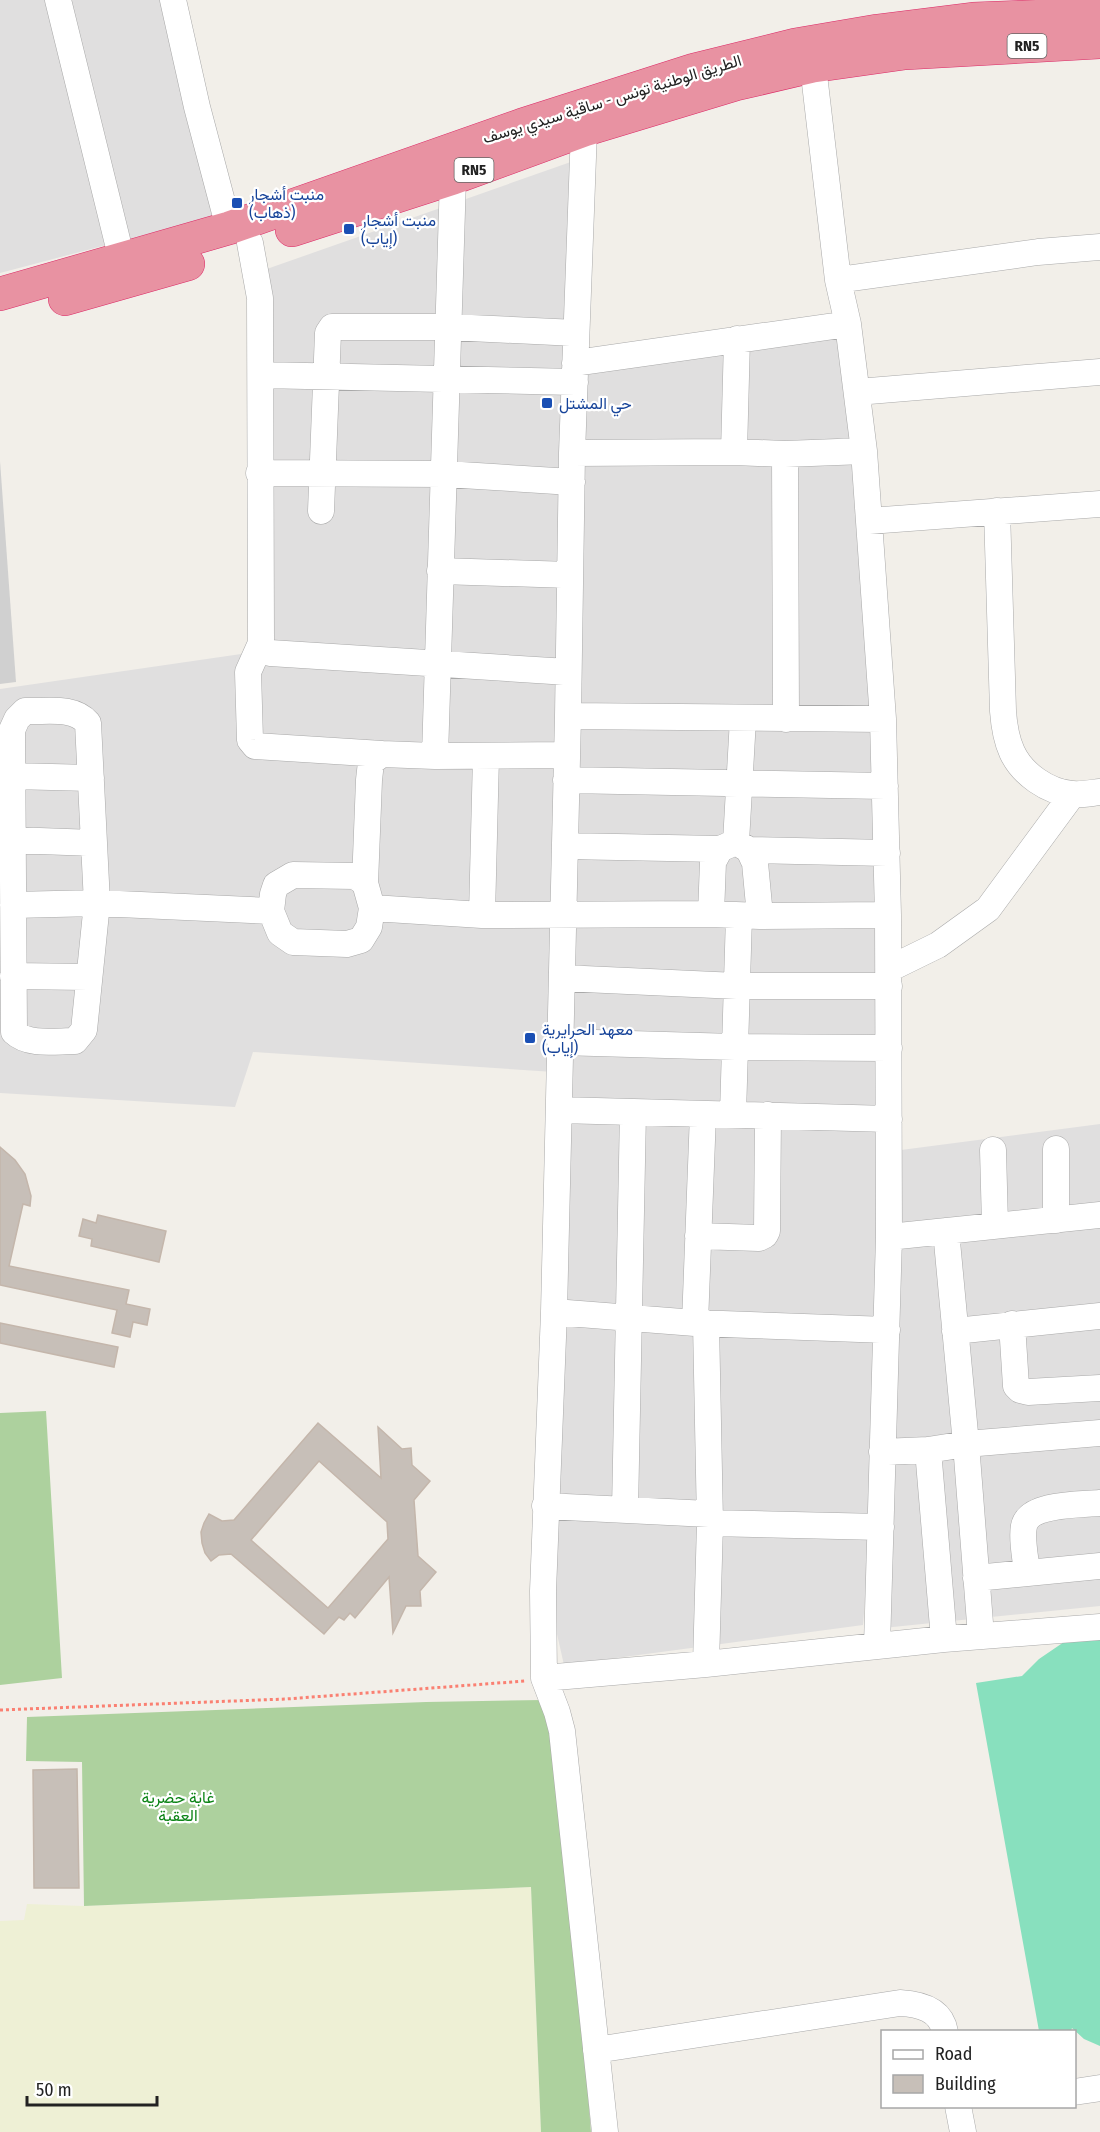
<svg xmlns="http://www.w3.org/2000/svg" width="1100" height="2132" font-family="'Fira Sans Condensed',Vazirmatn,sans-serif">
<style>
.residential{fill:#e0dfdf}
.religious{fill:#d0d0d0}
.farmland{fill:#eef0d5}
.forest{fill:#add19e}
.pitch{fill:#88e0be}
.building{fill:#c7bfb8;stroke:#c4b6ab;stroke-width:1.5;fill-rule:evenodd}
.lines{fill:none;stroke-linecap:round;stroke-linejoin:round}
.minor-casing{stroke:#a9a9a9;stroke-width:27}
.highway-casing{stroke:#dc2a67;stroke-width:34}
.path{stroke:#fa8072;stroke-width:3;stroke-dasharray:3 3;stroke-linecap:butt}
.minor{stroke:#fff;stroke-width:26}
.highway{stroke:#e892a2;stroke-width:33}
.transit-dot{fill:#1a4fb4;stroke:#fff;stroke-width:2}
.labels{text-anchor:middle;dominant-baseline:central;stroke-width:4.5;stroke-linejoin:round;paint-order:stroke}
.shield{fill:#fff;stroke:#646464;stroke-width:1.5}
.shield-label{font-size:15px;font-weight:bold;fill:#222}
.street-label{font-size:16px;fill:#222;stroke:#fff}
.transit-label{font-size:16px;fill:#164399;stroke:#fff;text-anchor:start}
.park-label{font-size:16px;fill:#0c8416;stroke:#fff}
</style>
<rect width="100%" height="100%" fill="#f2efe9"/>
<!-- residential -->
<path class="residential" d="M0,0H178L224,214L0,273Z
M585,157L583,350L840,322L871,591L901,1150L1100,1124V1606L883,1628L899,1172L863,1625L564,1665L552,1612L569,1073L253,1052L235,1107L0,1093V689L248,653L247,276Z"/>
<!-- religious -->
<path class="religious" d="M0,461L16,682L0,684Z"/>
<!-- farmland -->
<path class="farmland" d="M531,1887L541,2132H0V1921L24,1920L27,1904L84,1906Z"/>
<!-- forest -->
<path class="forest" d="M46,1411L62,1678L0,1685V1413Z
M543,1700L567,1822L591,2132H541L531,1887L84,1906L82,1762L26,1761L27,1717L426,1702Z"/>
<!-- pitch -->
<path class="pitch" d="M1100,1634V2046L1084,2039L1072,2028L1071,2031H1039L976,1683L1022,1676L1039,1659L1064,1642Z"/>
<!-- building -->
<path class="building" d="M0,1147L15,1160L25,1174L31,1196L30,1206L23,1204L9,1266L129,1290L126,1304L150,1309L147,1325L133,1322L130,1337L112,1333L117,1310L0,1285Z
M98,1215L166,1231L159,1262L91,1246L92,1239L79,1236L83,1219L96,1223Z
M0,1323L118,1347L114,1367L0,1343Z
M318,1423L381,1478L378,1427L402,1449L411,1448L412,1465L430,1481L414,1500L418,1556L436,1572L420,1591L421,1606H406L393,1633L389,1577L355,1618L350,1613L344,1620L339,1617L324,1634L231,1554L219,1555L211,1561L205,1553L202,1543L201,1532L204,1523L209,1514L222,1521L234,1520ZM319,1461L387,1522L388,1539L328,1608L251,1540Z
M77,1769L79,1888H34L33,1770Z"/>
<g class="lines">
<!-- minor casing -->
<g class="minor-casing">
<path id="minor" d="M58,0L122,260
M173,0L197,107L229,228
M813,66L838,280L848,324L864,451L883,719L888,915L889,1237L877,1646
M584,130L572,453L568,716L554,1312L543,1591L544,1678L557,1712L562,1731L605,2132
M250,243L260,298L261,643L264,649L270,653L568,672
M838,280L1038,252L1100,247
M575,363L848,324
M261,375L575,382
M857,392L1100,372
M734,452L737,339
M572,453L734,452L785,454L864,451
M785,454L786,719
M259,473L445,474L572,482
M321,511L328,333L332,327H449L576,333
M997,511L1003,711C1004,725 1006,739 1012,752C1022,774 1048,792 1072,794C1080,795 1091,793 1100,792
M869,521L1100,504
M440,571L570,575
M261,643L248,672L250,740L255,746L382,754
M25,711C48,712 73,706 88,723L97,903L84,1030L75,1041C55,1041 29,1046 14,1032L12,730L17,719Z
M568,716L883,719
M435,756L453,178
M12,776L91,778
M566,780L885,786
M12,840L94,843
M736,842L743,719
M565,846L720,849
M749,850L887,853
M293,875L355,876L365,883L372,908L369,927L361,940L347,944L293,942L280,933L271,911L273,894L276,885Z
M365,883L369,780L371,762L382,754L435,756L567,755
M13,905L97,903L271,911
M372,908L482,915L711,914L760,916L888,915
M711,914L713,862L720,849L736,842L749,850L755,863L760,916
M482,915L486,756
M889,969L938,945L988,909L1072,795
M13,976L88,977
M562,978L737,986H889
M560,1042L735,1047L889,1048
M559,1110L889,1119
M733,1114L739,916
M993,1150L995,1225
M1056,1220V1149
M946,1231L966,1444L981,1636
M698,1236L759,1238L765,1235L767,1231L768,1115
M889,1237L1100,1215
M554,1312L695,1323L887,1330
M695,1323L703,1114
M1012,1324L1016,1386L1020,1390L1028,1392L1100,1388
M955,1331L1100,1316
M928,1450L944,1639
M882,1452L928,1450L966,1444L1100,1433
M545,1506L709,1514
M625,1510L633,1112
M710,1523L881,1527
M1027,1573C1026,1559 1021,1540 1024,1526C1029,1503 1081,1505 1100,1503
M976,1578L1100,1566
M706,1664L710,1523L706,1323
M544,1678L706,1664L944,1639L1100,1627
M596,2050L900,2003C919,2004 941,2009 945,2032
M1074,2092L1100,2088
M958,2106L963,2132"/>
</g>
<!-- highway casing -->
<g class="highway-casing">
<path id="highway" d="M292,230L453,178L584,130L736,84L813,66L905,53L1100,42
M0,294L229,228L522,125L694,70L795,45L877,31L973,19L1100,14
M65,299L188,264"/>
</g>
<!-- path -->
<path class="path" d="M0,1710L286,1699L525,1681"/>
<!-- minor -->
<use href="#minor" class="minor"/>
<!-- highway -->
<use href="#highway" class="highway"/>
</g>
<!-- markers -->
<g class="transit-dot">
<rect x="231" y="197" width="12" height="12" rx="3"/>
<rect x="343" y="223" width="12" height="12" rx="3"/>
<rect x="541" y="397" width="12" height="12" rx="3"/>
<rect x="524" y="1032" width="12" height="12" rx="3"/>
</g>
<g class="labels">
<!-- shield labels -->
<g class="shield">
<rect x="1007.5" y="34" width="39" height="24" rx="4.5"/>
<rect x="454.5" y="158" width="39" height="24" rx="4.5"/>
</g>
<g class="shield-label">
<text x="1027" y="46">RN5</text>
<text x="474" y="170">RN5</text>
</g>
<!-- street labels -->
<g class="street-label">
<text transform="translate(612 99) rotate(-17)">الطريق الوطنية تونس - ساقية سيدي يوسف</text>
</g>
<!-- transit labels -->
<g class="transit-label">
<text x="249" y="194">منبت أشجار<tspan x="249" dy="18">(ذهاب)</tspan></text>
<text x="361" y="220">منبت أشجار<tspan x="361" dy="18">(إياب)</tspan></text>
<text x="559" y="403">حي المشتل</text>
<text x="542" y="1029">معهد الحرايرية<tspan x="542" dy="18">(إياب)</tspan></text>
</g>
<!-- park labels -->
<g class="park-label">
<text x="178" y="1797">غابة حضرية<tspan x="178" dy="18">العقبة</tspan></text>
</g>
</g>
<!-- legend -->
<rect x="881" y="2030" width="195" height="78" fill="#ffffff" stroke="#a7a7a7" stroke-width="1.5"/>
<rect x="893" y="2050" width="30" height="9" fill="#ffffff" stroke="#a7a7a7" stroke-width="1.5"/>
<text x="935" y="2060" font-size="18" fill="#222222">Road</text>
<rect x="893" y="2075" width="30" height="18" fill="#c7bfb8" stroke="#a7a7a7" stroke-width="1.5"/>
<text x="935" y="2090" font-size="18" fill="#222222">Building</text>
<!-- scale -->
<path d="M27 2096v9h130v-9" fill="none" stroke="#222222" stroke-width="3"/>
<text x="36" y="2096" font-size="18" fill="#222222" stroke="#ffffff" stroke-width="4.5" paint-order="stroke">50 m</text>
</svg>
